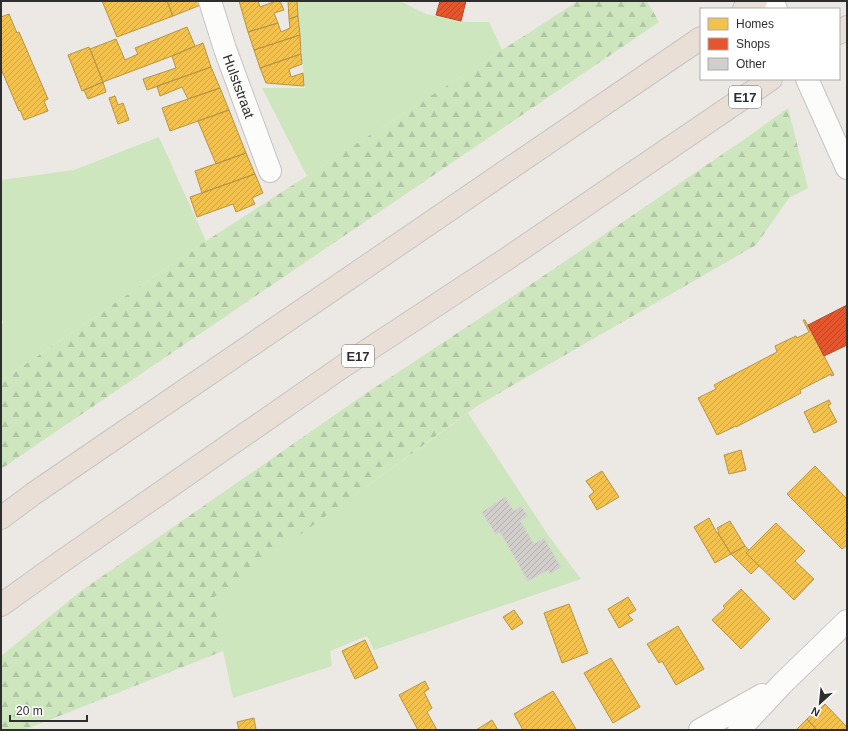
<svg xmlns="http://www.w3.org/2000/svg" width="848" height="731" font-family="Helvetica,sans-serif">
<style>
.grass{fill:#cee6be}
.forest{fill:url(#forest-firs)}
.homes{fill:url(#homes-hatch);stroke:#b79544}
.shops{fill:url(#shops-hatch);stroke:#ad4b2e}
.building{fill:url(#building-hatch);stroke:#d7d4d0}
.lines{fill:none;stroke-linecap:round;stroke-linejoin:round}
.minor-casing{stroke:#c5c4c5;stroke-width:24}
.secondary-casing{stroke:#c5c4c5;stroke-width:24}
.motorway-casing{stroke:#c6c5c4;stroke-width:24}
.minor{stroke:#fcfcfb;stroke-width:22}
.secondary{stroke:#fcfcfb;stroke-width:22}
.motorway{stroke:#eadfd6;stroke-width:22}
.labels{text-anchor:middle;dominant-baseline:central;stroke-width:4;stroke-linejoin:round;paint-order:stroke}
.shield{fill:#fff;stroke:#6d6d6d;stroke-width:1}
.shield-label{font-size:13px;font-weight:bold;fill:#2e2e2e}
.street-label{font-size:14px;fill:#2e2e2e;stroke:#fff}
</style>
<defs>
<pattern id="forest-firs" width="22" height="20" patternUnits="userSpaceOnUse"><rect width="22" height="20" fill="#cee6be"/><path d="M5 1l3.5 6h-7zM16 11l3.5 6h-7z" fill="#b1c6a4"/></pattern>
<pattern id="homes-hatch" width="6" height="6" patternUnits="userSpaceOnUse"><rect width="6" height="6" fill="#f2c14e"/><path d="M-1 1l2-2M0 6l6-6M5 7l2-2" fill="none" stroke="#d0a644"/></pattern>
<pattern id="shops-hatch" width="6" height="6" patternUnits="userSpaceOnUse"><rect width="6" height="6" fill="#e4572e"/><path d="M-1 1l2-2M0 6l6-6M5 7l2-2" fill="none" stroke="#b94828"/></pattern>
<pattern id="building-hatch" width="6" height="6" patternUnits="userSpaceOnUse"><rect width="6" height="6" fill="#d1cecb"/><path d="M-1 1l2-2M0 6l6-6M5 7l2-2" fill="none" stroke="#b4b1af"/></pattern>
</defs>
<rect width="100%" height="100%" fill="#ece8e4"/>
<!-- grass -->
<path class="grass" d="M297,1H400L426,14L466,22H489L502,50L307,176L262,88H305Z
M159,137L206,241L1,381V324L3,323L1,315V180L74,170Z
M468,413L548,535L581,579L374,650L367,636L330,651L332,666L233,698L212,598Z"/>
<!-- forest -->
<path class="forest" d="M578,1H647L659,22L1,469V381L206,241Z
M788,108L808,188L789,198L756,245L477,406L213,598L223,651L24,730H1V656L81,591L362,396L524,289L739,143Z"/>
<!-- homes -->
<path class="homes" d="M102,1H167L173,16L117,37Z
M167,1H202L203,4L173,16Z
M239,1H258L260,7L276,1H280L284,10L274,13L278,23L248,32Z
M288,1H297L298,16L289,19Z
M9,14L17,33L19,32L48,99L44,101L48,111L24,120L20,110L19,111L1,69V17Z
M298,16L300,35L254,50L248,32L278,23L281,32L290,28L289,19Z
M187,27L195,46L172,56L103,82L90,49L116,39L125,60L138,54L135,48Z
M300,35L301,54L260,68L254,50Z
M203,43L211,67L147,90L143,79L176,68L172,56Z
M89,47L103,82L82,91L68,55Z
M301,54L302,64L289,69L291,77L303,73L304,86L266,83L260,68Z
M211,67L220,88L188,99L182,87L160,96L157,86Z
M103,82L106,92L88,99L84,90Z
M220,88L229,110L170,131L162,108Z
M115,96L118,105L123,103L129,120L118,124L109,98Z
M229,110L246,153L216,164L198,121Z
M246,153L255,174L202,193L195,171Z
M255,174L263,193L252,198L255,204L236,212L233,204L197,217L190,197Z
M803,320H805L834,375L831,376V374L800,390L801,393L736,427V426L717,435L698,398L716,389L714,385L777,352L775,346L796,336L797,338L809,332Z
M829,400L831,404L828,405L837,422L814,433L804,412Z
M741,450L746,470L729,474L724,455Z
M815,466L847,499V545L842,549L787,494Z
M602,471L619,497L597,510L589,496L594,492L586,481Z
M709,518L717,533H718L731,554L715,563L694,527Z
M730,521L745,546L731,554L718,533L719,532L717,528Z
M776,523L805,551L795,561L814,579L794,600L746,553Z
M745,546L749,550L746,553L759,566L751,574L731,554Z
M741,589L770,619L741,649L712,620L725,608L723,606Z
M628,597L636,610L628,615L633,620L619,628L608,609Z
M569,604L588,653L562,663L544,613Z
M514,610L523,623L512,630L503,617Z
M678,626L704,669L676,685L662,661L659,663L647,644Z
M365,640L378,668L355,679L342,651Z
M611,658L640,707L613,723L584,673Z
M425,681L429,689L424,692L432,708L427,712L437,730H418L399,695Z
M553,691L576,729L574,730H523L514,714Z
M825,704L847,727V730H817L807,719L814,712L816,715L820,711L819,710Z
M254,718L256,730H239L237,722Z
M807,719L817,730H796Z
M492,720L498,730H476Z"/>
<!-- shops -->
<path class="shops" d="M440,1H466L461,21L436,15Z
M847,305V345L824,356L808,325Z"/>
<!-- building -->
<path class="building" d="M505,497L514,511L521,506L528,516L520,521L534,544L544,538L561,567L550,574L548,570L528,581L500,532L496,535L482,512Z"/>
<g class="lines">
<!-- minor casing -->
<g class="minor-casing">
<g id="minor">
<path id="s1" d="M210,1L225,49L270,171"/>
<path d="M700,730L762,695"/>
<path d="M739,730L782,684L847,621"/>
</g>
</g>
<!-- secondary casing -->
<g class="secondary-casing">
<path id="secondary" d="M772,1L776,9
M807,79L847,168"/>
</g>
<!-- motorway casing -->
<g class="motorway-casing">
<path id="motorway" d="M744,9L756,1
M839,33L847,27
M1,518L33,494L701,38
M1,605L61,562L342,367L505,260L771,79"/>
</g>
<!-- minor -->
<use href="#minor" class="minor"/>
<!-- secondary -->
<use href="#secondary" class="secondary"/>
<!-- motorway -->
<use href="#motorway" class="motorway"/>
</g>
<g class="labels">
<!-- shield labels -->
<g class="shield">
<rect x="729" y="86" width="32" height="22" rx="3"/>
<rect x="342" y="345" width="32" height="22" rx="3"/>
</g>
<g class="shield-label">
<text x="745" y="97">E17</text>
<text x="358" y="356">E17</text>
</g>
<!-- street labels -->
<g class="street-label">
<text stroke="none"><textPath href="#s1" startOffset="90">Hulststraat</textPath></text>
</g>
</g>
<!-- border -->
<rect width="848" height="731" fill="none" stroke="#2e2e2e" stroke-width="4"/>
<!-- legend -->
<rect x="700" y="8" width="140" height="72" fill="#ffffff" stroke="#ababab"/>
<rect x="708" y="18" width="20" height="12" fill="#f2c14e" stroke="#ababab"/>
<text x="736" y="28" font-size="12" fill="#2e2e2e">Homes</text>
<rect x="708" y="38" width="20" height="12" fill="#e4572e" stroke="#ababab"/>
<text x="736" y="48" font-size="12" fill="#2e2e2e">Shops</text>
<rect x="708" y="58" width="20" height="12" fill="#d1cecb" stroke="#ababab"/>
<text x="736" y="68" font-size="12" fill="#2e2e2e">Other</text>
<!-- north arrow -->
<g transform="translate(820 703) rotate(207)" stroke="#ffffff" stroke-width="3" paint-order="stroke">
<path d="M0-3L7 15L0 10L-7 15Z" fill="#2e2e2e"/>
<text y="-6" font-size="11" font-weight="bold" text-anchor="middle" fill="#2e2e2e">N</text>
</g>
<!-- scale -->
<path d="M10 715v6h77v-6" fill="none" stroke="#2e2e2e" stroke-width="2"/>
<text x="16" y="715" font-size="12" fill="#2e2e2e" stroke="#ffffff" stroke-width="3" paint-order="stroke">20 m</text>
</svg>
